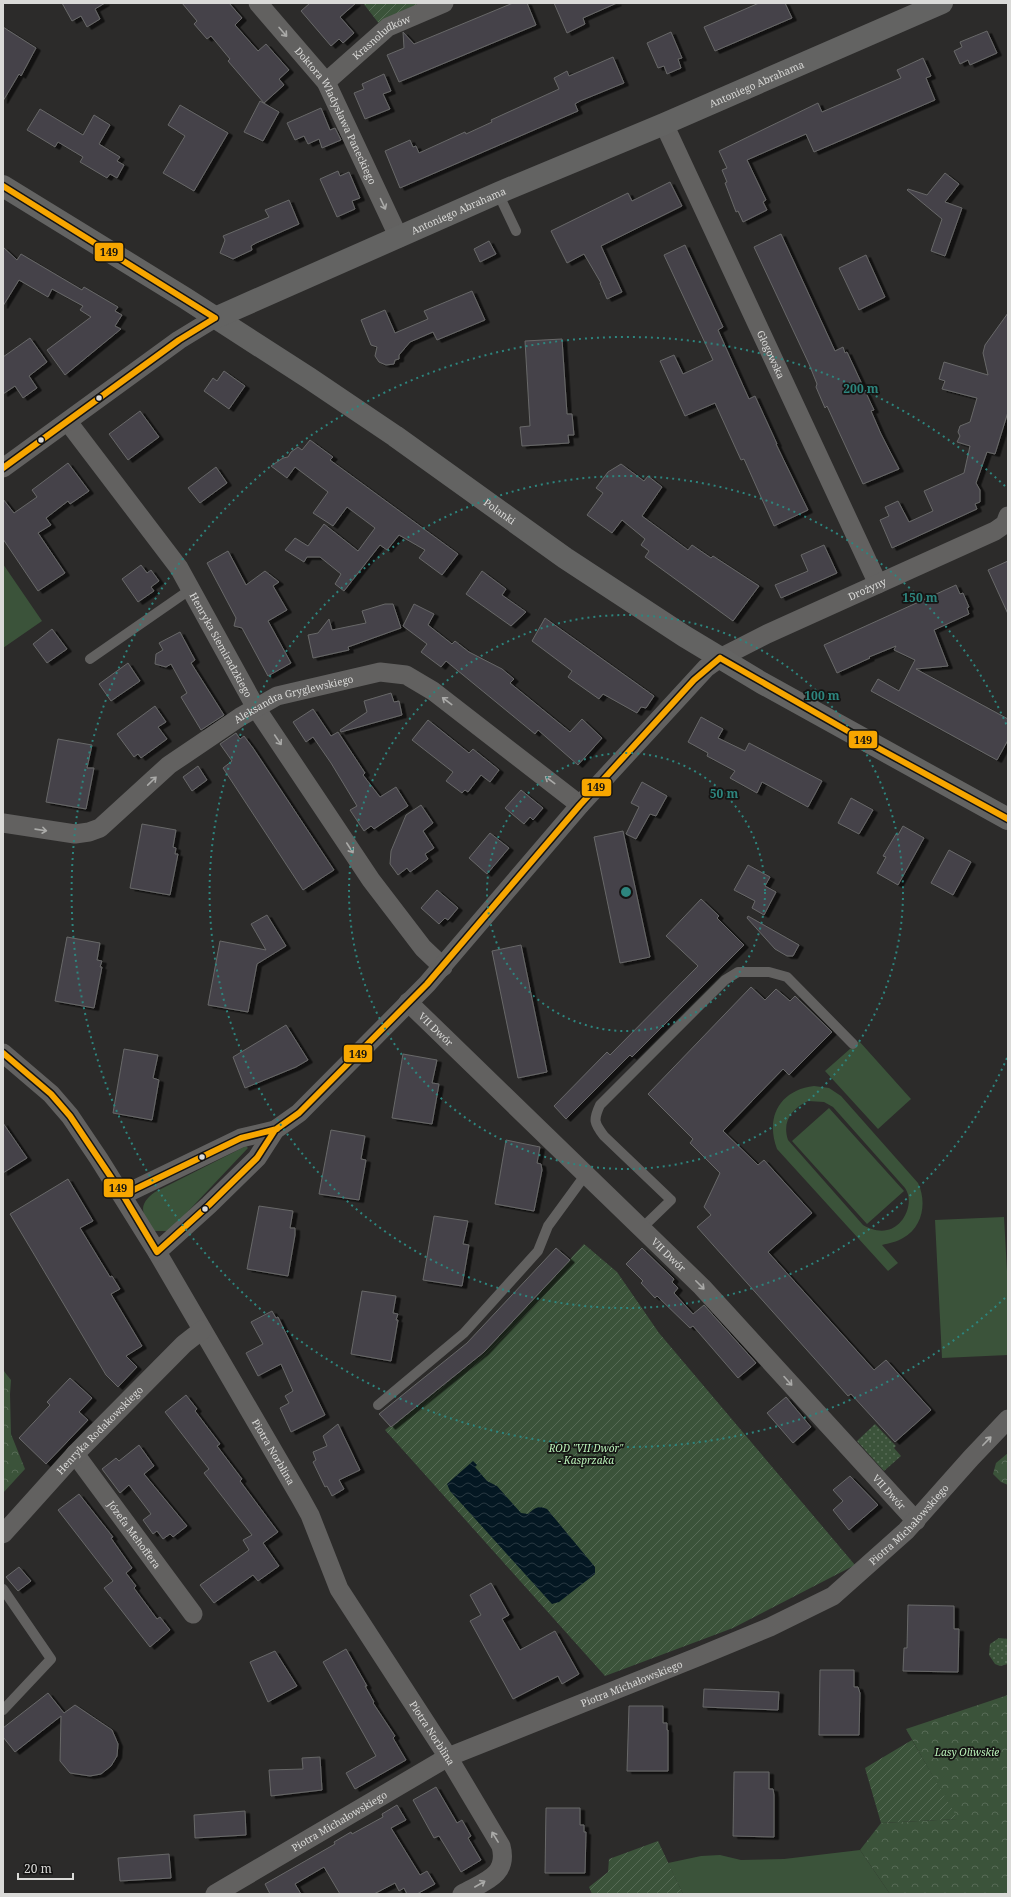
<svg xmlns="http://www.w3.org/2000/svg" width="1011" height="1897" font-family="'Noto Serif',serif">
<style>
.grass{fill:#3b533a;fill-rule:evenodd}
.forest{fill:url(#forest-crowns)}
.park{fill:url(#park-dots)}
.garden{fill:url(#garden-furrows)}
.water{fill:url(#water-waves)}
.building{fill:#45434a;stroke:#686868;filter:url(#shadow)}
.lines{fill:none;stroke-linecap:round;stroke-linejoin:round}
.lane{stroke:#626160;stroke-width:10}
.street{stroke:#626160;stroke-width:19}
.secondary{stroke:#636362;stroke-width:22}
.bus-1-casing{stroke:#151413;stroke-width:9}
.bus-1{stroke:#f7a600;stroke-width:6}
.oneway{stroke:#aaaaa8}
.ring{fill:none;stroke:#2d857e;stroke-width:2;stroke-dasharray:2 4}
.bus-dot{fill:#dadad8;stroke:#151413;stroke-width:1.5}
.labels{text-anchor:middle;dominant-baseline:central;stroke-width:3.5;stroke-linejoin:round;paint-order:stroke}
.street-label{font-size:10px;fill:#dadad8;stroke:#151413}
.park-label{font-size:10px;font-style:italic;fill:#bcf4bb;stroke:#151413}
.centre{fill:#2d857e;stroke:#151413;stroke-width:2}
.ring-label{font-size:12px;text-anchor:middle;font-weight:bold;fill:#2d857e;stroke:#151413;stroke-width:3.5;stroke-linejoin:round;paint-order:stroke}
.line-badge{stroke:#151413;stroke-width:1.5}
.pale-badge-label{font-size:11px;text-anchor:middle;font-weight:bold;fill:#111}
</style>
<defs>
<pattern id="forest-crowns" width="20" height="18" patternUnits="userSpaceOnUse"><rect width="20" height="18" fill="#3b533a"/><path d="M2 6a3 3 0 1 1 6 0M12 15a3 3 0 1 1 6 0" fill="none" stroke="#576b56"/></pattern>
<pattern id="park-dots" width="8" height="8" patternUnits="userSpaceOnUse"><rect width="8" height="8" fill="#3b533a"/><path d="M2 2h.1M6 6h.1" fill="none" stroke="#576b56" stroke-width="1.8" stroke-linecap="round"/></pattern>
<pattern id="garden-furrows" width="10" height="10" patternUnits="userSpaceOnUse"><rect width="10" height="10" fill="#3b533a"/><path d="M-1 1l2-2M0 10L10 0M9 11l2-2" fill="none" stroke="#576b56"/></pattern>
<pattern id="water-waves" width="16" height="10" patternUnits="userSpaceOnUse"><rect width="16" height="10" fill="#041722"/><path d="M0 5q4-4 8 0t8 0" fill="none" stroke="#283841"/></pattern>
<filter id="shadow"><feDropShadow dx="4.5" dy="2.5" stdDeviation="0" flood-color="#0009"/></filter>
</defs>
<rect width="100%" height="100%" fill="#2c2b2a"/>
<!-- grass -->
<path class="grass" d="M3,564L42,621L3,648Z
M859,1041L911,1099L878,1129L825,1071Z
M814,1086L829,1088L841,1096L918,1183C927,1202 923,1227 903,1238C897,1242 889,1243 882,1245L898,1263L888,1271L777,1149C765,1117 780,1090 814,1086ZM808,1101L824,1102L833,1107L905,1188C915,1202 904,1227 887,1230C879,1232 870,1229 863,1225L788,1140C782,1122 791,1109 808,1101Z
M829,1108L904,1191L867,1224L792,1141Z
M246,1146L248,1148L177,1223L167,1231H153C143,1214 136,1206 155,1192Z
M1004,1217L1008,1289V1355L942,1358L935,1220Z
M860,1850L890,1894H683L668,1863L701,1856L720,1855L741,1860L784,1859Z"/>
<!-- forest -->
<path class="forest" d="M3,1370L11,1380L10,1394L11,1434L25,1469L3,1493Z
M1008,1453V1485L1001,1482L993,1474L996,1463Z
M1008,1695V1894H890L860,1850L881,1823L957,1819L906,1729Z"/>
<!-- park -->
<path class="park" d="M875,1424L896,1446L894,1448L901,1456L884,1471L857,1441Z
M999,1638L1008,1639V1664L1000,1666L995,1664L989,1655L990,1644Z"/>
<!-- garden -->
<path class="garden" d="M363,3H430L380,25Z
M584,1244L617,1272L659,1333L855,1565L733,1628L605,1676L385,1430L390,1426L391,1427L483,1354Z
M912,1740L958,1819L881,1823L865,1768Z
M658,1841L683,1894H592L589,1887L608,1872L609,1859Z"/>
<!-- water -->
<path class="water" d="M473,1461L477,1465L475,1467L487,1481L497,1486L521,1513L528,1514C535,1508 538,1505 547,1509L595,1567V1574L559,1602L552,1604L450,1491L447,1484Z"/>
<!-- building -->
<path class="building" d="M62,3H105L95,9L100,19L87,27L81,16L72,21Z
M182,3H229L242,18L235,25L258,51L266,44L289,70L279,79L284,85L264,103L228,61L230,59L211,36L207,39L194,24L197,21Z
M310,3H356L340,17L354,33L343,43L339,39L331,46L301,11Z
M513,3H527L536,25L399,82L387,55L404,48L403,32L414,44Z
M554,3H617L583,18L585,24L567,33Z
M759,3H785L792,18L715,51L704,27Z
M3,27L36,48L21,76L19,74L3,101Z
M987,31L997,53L970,65L968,60L960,64L954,51L962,47L960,42Z
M671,32L682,58L678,59L681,68L667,74L664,66L658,68L647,43Z
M613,57L624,83L580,101L575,104L578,111L400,188L385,151L410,140L413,147L416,146L419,153L465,132L466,134L492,122L491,120L559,89L554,78L567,71L569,76Z
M923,58L931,76L926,78L935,100L814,152L806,134L747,160L766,200L763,202L767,210L743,222L738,211L736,212L725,183L727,182L722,170L727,168L719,151L818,103L822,112L901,78L897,70Z
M384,74L391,91L383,94L390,109L365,119L354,93L364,89L362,84Z
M260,101L279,112L263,141L244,132Z
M180,105L228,133L194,191L163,173L185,136L168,125Z
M321,108L330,130L335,128L341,140L322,148L319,139L308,144L304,136L295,140L287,123Z
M40,109L83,135L94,115L110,125L99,144L120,157L117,161L124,165L117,178L110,174L107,178L80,162L83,157L58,142L55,147L27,130Z
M338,171L340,176L349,172L360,198L352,201L355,209L337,217L320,179Z
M945,173L959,184L945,202L962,208L945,256L931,251L942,219L907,190L908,189L927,195Z
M670,182L682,206L601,246L622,292L607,299L600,283H601L584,254L567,263L551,231L628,193L632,201Z
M289,200L299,224L256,243L251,246L252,250L233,259L220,253L225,240L223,236L269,217L265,210Z
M781,234L835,351L843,347L845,353L847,352L874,410L871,411L881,434L899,469L863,484L827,406L825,408L816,387L817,384L809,364L754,247Z
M489,241L496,254L480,262L474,249Z
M685,245L723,327L718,330L749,399L755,396L777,444H776L808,510L774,526L744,459L741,460L715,403L685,416L660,361L674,355L683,374L713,360L664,255Z
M3,247L17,260L21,254L82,290L84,287L118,307L115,311L122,315L115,326L121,329L65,375L47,350L91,317L80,310L83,306L52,289L48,297L19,280L3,306Z
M866,255L885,297L859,310L839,268Z
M472,291L485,320L437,340L433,332L410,342L399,355V359L395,360L394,364L386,365L379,362L375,356L377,347L371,345L361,320L385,310L395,333L428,319L424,311Z
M1008,313V412L995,454L987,452L976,483L980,490V502L975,504L977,509L892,548L880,520L889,516L885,507L898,501L909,522L933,511L924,491L964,473L970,446L957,442L960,436L958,432L960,426L970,422L977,398L942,389L945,381L939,379L944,362L988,375L983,353L985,345Z
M30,338L47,362L29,376L37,388L23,398L15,386L3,394V357Z
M562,339L567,414H572L574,435H568L569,443L522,446L520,427L530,426L525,341Z
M224,371L245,386L229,409L204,391L213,378L217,381Z
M140,411L159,437L128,460L109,434Z
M310,440L333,457L330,460L458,554L442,575L419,558L425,550L399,535L387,550L380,545L344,591L335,584L341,574L320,557H307L304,562L285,550L295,538L308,546L324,524L358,551L375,528L347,507L333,526L313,513L328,492L295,467L287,478L271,466L283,458L288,457L291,452L298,447L302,450Z
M68,463L89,491L70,504L68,501L46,518L51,525L38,533L65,573L38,591L3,539V499L14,513L37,497L32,490Z
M621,464L644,481L648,476L662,487L642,516L688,550L692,545L711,558L713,556L759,586L733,621L645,557L649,551L641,545L645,539L622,520L612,533L587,515L603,493L596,488L608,472Z
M216,467L227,483L200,503L188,488Z
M824,545L837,573L781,598L775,585L808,571L801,555Z
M228,551L246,585L265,571L279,582L273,586L287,610L268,621L291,663L268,676L242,628L234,626L236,618L207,563Z
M1008,561V614L988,570Z
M141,565L147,573L151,570L159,581L151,587L154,591L138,602L122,579Z
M482,571L506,589L502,595L526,612L511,626L466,594Z
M956,585L960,594L963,593L969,607L967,608L969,614L934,630L948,666L916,669L1008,719V740L997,760L871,691L878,679L899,691L915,660L894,650L896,646L869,657L870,658L837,673L824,645Z
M385,604H393L401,628L348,647L349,650L313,658L308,635L318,633L329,619L332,630L366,623L362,611Z
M414,604L434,614L428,625L452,644L455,641L469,652L502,669L514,679L510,683L570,732L582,719L602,738L578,765L538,730L535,734L446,661L441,667L421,652L427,644L403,626Z
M545,618L654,696L646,708L641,707L637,713L603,694L599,699L568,677L572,671L532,641Z
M52,629L67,649L47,663L33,644Z
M180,632L195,660L191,663L224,715L201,730L181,697L187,693L171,664L166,667L155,664L156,654L163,650L159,643Z
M128,663L140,681L111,701L99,684Z
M391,693L394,702L399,701L402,715L341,732L340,730L367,712L364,701Z
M155,706L166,722L158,727L167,739L141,758L138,754L134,757L117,734Z
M313,709L331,736L338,732L365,773L363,775L380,797L396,787L408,806L374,829L371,826L364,831L350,810L357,806L331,763L313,737L306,742L293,722Z
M701,717L723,729L718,738L745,751L749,743L822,781L808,807L762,782L757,793L730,778L735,771L707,756L708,753L688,742Z
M428,720L469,753L473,749L499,770L490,782L481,775L468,792L465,790L462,793L446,781L453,772L412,740Z
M236,733L240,739L244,736L253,748L334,870L303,890L223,768L232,761L220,744Z
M58,739L92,745L87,768H94L86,809L46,802Z
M198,766L207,780L192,791L183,777Z
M642,782L667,796L656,816L650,814L636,839L626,834L639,807L631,803Z
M521,790L543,808L533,820L530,817L524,824L505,808Z
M851,798L873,810L859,834L838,823Z
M421,805L433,823L423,831L434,848L425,854L428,859L410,872L407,868L398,875L390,864L391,851L406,815Z
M142,824L176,830L173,847L176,848L175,854H178L170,895L130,888Z
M903,826L924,838L898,885L877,873L886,857L883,856L896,834L898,835Z
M623,831L650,957L620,963L594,837Z
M490,833L509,848L487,874L469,858Z
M949,850L971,862L953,895L931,883Z
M748,865L770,877L765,886L776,892L764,915L752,908L755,901L734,890Z
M437,890L458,908L448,920L445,918L439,924L421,908Z
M701,899L719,916L717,918L744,945L632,1057L630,1055L566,1119L554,1106L607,1052L610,1055L698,966L666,936Z
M267,915L286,946L257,964L248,1012L208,1005L220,941L266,950L251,924Z
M748,916L799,945L793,956H787L775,949L747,918Z
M67,937L100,943L97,960L102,961L100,967H102L94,1008L55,1001Z
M521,945L547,1072L518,1078L492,951Z
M751,987L765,1000L776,989L790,1001L795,996L832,1032L789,1075L783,1069L723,1131L758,1165L764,1160L812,1213L768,1252L874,1370L886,1360L931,1410L895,1442L851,1394L848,1396L697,1227L711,1215L704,1207L720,1173L690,1143L693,1139L648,1094Z
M286,1025L308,1060L296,1067L245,1088L233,1057Z
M124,1049L158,1055L153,1078L159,1080L152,1120L113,1113Z
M403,1054L437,1060L432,1083L439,1084L432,1124L392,1118Z
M3,1123L27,1158L3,1173Z
M331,1130L365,1136L361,1159L366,1160L359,1200L319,1194Z
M506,1140L540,1147L537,1163L541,1164L542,1170L534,1211L495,1204Z
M68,1179L93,1221L80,1228L110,1277L112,1276L120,1289L111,1294L142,1346L126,1356L137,1367L118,1387L106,1375L10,1214Z
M259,1206L293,1211L290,1228H295V1235L288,1276L247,1269Z
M434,1216L468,1221L463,1244L469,1245L462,1286L423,1280Z
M556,1248L570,1260L484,1352L391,1427L379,1414L467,1343Z
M642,1248L674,1279L672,1282L678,1288L674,1293L693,1314L704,1305L756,1363L738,1378L693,1326L690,1328L657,1296L655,1298L641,1283L643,1281L626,1264Z
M362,1291L396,1296L393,1313L398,1314L396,1320H398L391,1361L351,1354Z
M272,1311L276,1318L278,1317L325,1415L291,1432L280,1408L289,1403L285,1396L293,1391L281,1364L258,1376L246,1353L263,1344L251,1322Z
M70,1378L92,1398L79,1412L88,1420L46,1464L19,1438L50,1405L47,1402Z
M186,1395L197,1409L195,1411L220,1444L217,1446L242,1479L240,1481L278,1532L263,1543L279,1566L258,1581L253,1575L214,1603L200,1585L249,1550L243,1540L252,1535L204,1473L209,1469L165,1412Z
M786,1397L811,1427L793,1443L767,1413Z
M338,1424L360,1470L339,1480L344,1489L332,1496L327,1486L325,1487L313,1462L316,1460L313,1452L327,1446L323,1436Z
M139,1445L154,1466L144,1474L187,1526L173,1537L170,1534L163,1539L157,1531L153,1534L143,1520L151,1514L129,1485L120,1493L102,1469L116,1458L119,1461Z
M850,1476L878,1505L849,1530L833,1510L843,1501L833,1490Z
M79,1494L113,1537L111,1538L132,1568L126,1573L136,1586L134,1588L157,1619L160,1617L170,1630L150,1647L104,1588L113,1581L58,1510Z
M19,1567L31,1581L18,1591L6,1577Z
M491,1583L509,1615L502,1619L520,1650L555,1631L579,1674L562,1684L558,1676L513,1699L470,1621L481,1615L470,1595Z
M908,1605L954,1606V1629H959L958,1672L903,1671L904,1648H907Z
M346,1649L367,1686H365L374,1702L373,1703L395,1736L393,1738L406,1760L355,1789L346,1773L376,1756L323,1662Z
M275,1651L297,1686L268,1702L250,1662Z
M820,1670H854V1687H858L860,1693L859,1735H819Z
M704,1689L779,1692L778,1710L703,1707Z
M48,1693L64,1713L75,1705L112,1730L118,1744L117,1756L111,1766L101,1774L90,1776L70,1773L60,1761L61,1716L15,1752L3,1737V1728Z
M629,1706H663V1723H667V1730H668V1771H627Z
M320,1757L322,1790L271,1796L269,1770L303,1769L302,1758Z
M734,1772H769V1789H773L774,1795V1837L733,1836Z
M436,1787L457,1823L462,1820L471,1836L468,1838L481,1860L461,1872L439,1836L434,1838L413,1800Z
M397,1805L406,1820L391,1828L420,1875L427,1871L435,1884L417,1894H407L404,1888L399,1891L395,1883L374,1894H340L324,1867L295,1884L301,1894H270L265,1884L335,1844L334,1842L351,1832L352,1834L383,1817L382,1814Z
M546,1808H580V1825H584V1832H586L585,1873H545Z
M245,1811L246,1835L195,1838L194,1815Z
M169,1854L171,1878L120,1881L118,1858Z"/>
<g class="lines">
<!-- lane -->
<path class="lane" d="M498,193L516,231
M90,659L191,589
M642,1228L671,1200L604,1136C594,1123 593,1120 600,1105L725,980L738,972H769L787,977L853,1044
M378,1405L464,1333L538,1251L548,1226L586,1174
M3,1589L51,1659L3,1710"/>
<!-- street -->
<g class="street">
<path id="s1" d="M258,3L326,82L399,238"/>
<path id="s2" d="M326,82L388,27L444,3"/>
<path id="s3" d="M664,124L878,584"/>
<path id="s4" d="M68,422L179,568L256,708L371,880L423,948L443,967"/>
<path d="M3,468L179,340L215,318"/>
<path id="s5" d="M3,823L75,834L89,832L100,828L169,765L240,717L277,696L380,672L406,675L433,691L580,805"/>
<path id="s6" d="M408,1002L702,1287L916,1521"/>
<path id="s7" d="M3,1053L51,1094L70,1116L99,1159L157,1252L300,1497L310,1515L339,1589L448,1757L501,1846C509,1876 483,1882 462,1894"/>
<path d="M123,1195L241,1138L275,1130"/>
<path id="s8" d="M157,1252L209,1205L257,1158L275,1130L299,1113L427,984L580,805L706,668L720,658L767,634L995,531L1005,524L1008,516"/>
<path id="s9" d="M75,1454L193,1614"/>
<path id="s10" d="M3,1534L75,1454L184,1344L202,1330"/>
<path id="s11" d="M215,1894L448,1757L700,1656L770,1627L833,1596L906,1531L971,1458L1008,1419"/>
</g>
<!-- secondary -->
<g class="secondary">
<path id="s12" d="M3,186L185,298L309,378L395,436L565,558L684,636L762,683L1008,819"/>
<path id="s13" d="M215,318L498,193L664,124L942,3"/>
</g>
<!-- bus-1 casing -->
<g class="bus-1-casing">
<path id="bus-1" d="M3,186L215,318
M3,468L179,340L215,318
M720,658L867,742L1008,819
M3,1053L51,1094L70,1116L123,1195L157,1252L209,1205L257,1158L275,1130L299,1113L427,984L580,805L694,680L720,658
M123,1195L241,1138L277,1129"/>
</g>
<!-- bus-1 -->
<use href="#bus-1" class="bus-1"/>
</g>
<!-- one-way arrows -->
<defs><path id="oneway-shaft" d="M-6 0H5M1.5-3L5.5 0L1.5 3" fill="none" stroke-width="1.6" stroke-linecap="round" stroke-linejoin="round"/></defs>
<g class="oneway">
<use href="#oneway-shaft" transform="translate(283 32) rotate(49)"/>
<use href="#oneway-shaft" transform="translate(383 204) rotate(65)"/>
<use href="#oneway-shaft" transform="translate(447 701) rotate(-143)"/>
<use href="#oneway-shaft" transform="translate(278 740) rotate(56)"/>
<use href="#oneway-shaft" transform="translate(550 780) rotate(-143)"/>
<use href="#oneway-shaft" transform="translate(152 781) rotate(-44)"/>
<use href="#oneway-shaft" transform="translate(41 830) rotate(8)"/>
<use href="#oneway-shaft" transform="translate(350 848) rotate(57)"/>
<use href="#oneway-shaft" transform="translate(700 1285) rotate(45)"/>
<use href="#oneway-shaft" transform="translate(788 1381) rotate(48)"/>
<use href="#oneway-shaft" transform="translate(987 1441) rotate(-46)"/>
<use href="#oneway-shaft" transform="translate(495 1837) rotate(-122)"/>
<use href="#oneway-shaft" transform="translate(480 1884) rotate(-30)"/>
</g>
<!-- distance rings -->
<g class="ring">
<circle cx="626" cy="892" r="139"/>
<circle cx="626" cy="892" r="277"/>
<path d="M1007 1058A416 416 0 1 1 1007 726"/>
<path d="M1005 1298A555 555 0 1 1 1005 486"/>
</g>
<!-- markers -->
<g class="bus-dot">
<circle cx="99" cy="398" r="3.5"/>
<circle cx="41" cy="440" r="3.5"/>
<circle cx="202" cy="1157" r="3.5"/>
<circle cx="205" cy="1209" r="3.5"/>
</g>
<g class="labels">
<!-- street labels -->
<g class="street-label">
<text stroke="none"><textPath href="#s2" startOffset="72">Krasnoludków</textPath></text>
<text stroke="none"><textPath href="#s13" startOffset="590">Antoniego Abrahama</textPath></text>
<text stroke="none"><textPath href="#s1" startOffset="138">Doktora Władysława Paneckiego</textPath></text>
<text stroke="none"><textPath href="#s13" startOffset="266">Antoniego Abrahama</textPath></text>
<text stroke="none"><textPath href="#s3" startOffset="254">Głogowska</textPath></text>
<text stroke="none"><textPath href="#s12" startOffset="594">Polanki</textPath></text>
<text stroke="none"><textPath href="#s8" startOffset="983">Drożyny</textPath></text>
<text stroke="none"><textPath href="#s4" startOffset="271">Henryka Siemiradzkiego</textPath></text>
<text stroke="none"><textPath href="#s5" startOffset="335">Aleksandra Gryglewskiego</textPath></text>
<text stroke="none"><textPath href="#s6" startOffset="39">VII Dwór</textPath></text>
<text stroke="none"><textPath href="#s6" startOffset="363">VII Dwór</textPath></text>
<text stroke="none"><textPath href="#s10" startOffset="142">Henryka Rodakowskiego</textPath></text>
<text stroke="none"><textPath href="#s7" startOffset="485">Piotra Norblina</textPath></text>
<text stroke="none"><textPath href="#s6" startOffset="687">VII Dwór</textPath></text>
<text stroke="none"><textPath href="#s11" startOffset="792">Piotra Michałowskiego</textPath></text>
<text stroke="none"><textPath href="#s9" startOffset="100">Józefa Mehoffera</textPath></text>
<text stroke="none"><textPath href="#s11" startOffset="468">Piotra Michałowskiego</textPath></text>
<text stroke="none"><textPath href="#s7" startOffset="809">Piotra Norblina</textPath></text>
<text stroke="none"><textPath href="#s11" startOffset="144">Piotra Michałowskiego</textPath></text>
</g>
<!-- park labels -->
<g class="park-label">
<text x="586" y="1448">ROD "VII Dwór"<tspan x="586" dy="12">- Kasprzaka</tspan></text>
<text x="967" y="1752">Lasy Oliwskie</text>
</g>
</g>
<circle cx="626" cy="892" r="6" class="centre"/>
<g class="ring-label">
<text x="861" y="393">200 m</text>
<text x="920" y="602">150 m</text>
<text x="822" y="700">100 m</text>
<text x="724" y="798">50 m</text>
</g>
<g class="line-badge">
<rect x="94" y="242" width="30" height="20" rx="4" fill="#f7a600"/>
<rect x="848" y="730" width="30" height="19" rx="4" fill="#f7a600"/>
<rect x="581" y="778" width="31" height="19" rx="4" fill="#f7a600"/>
<rect x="343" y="1044" width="30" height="19" rx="4" fill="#f7a600"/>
<rect x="103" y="1178" width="31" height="20" rx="4" fill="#f7a600"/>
</g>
<g class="pale-badge-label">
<text x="109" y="256">149</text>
<text x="863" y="744">149</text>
<text x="596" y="791">149</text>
<text x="358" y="1058">149</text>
<text x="118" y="1192">149</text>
</g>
<!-- border -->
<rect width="1011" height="1897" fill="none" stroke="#dadad8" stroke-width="8"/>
<!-- scale -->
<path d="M18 1873v6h55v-6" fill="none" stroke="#dadad8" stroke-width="2"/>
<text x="24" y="1873" font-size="12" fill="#dadad8" stroke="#151413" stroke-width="3" paint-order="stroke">20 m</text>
</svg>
